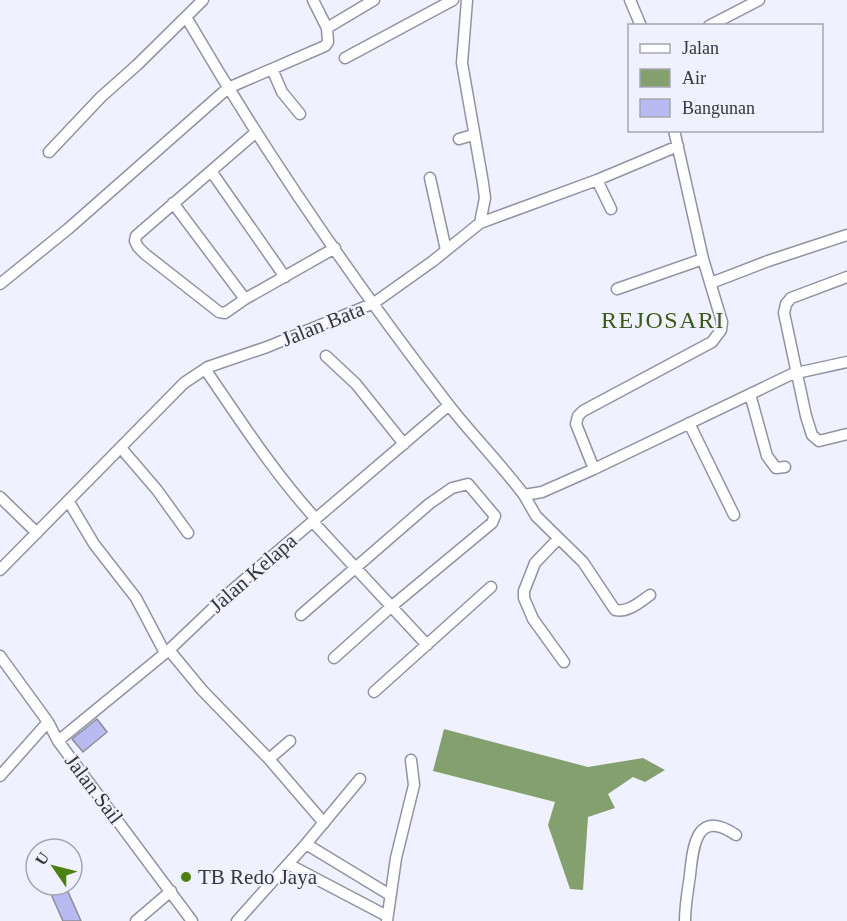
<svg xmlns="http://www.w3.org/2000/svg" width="847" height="921" font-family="'Times New Roman',serif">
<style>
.water{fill:#83a06e}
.building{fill:#b8baf1;stroke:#8d8d9c;stroke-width:1.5}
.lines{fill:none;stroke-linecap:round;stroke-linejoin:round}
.minor-casing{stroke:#9293a2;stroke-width:13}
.minor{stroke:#fff;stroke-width:10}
.poi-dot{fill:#4d8013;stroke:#f0f1fe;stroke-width:2}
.labels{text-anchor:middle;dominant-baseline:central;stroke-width:4.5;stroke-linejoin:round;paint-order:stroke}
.street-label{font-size:21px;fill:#35353b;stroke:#f0f1fe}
.poi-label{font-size:21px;fill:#35353b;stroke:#f0f1fe;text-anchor:start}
.quarter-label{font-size:24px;letter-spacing:1.5px;fill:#385919;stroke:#f0f1fe}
</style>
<rect width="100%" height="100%" fill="#f0f1fe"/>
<!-- water -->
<path class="water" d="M444,729L588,767L643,758L665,770L645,782L633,777L608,794L615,808L588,817L583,890L570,889L548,825L555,802L433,771Z"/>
<!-- building -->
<path class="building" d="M97,719L107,732L83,752L72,739Z
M47,885H65L81,921H63Z"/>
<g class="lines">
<!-- minor casing -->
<g class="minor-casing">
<path id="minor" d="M313,0L327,28
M630,0L641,26
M186,17C264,151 353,281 448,404C472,435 500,463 524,495L542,492L594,469L792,374L847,362
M709,26L759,0
M345,58L453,0
M272,69L282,92L300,114
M255,133L136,236L135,241L138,247L145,254L219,312L225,313L245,299L335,248
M459,139L473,135
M49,152L101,97L137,65L203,0
M211,171L285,277
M430,178L446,250
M597,180L611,209
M173,203L245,299
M480,223L597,180L678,146
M847,277L791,298L786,304L784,313L806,416L812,435L819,441L847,434
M711,283L768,261L847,235
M0,284L68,229L228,88L325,46L328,42L327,28L374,0
M617,289L703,259
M326,356L356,384L404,444
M205,369C240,420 274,473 316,519
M750,394L767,456L776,468L785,467
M689,423L734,515
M121,448L157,490L188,533
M594,469L576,424L578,416L583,411L712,342L721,330L722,322L703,259L674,130
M524,495L536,516L583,562L615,610C628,613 640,602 650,595
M0,497L37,533
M69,502L94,544L136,598L165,653
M313,522L427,645
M558,539L535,563L524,591V598L533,619L564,662
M0,570L184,383L208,367L267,347L374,303L433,261L480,223L485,198L483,183L462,63L467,0
M301,615L429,504L452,488L468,484L495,516L492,523L392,606L334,658
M169,650L202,690L269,759L324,823
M0,656L48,722L58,741L192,921
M374,692L491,587
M58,741L169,650L230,592L449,405
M269,759L290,741
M0,776L48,722
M306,844L390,895
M288,864L387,916
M136,921L171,891
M237,921L306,844L360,779
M387,921L396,858L414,785L411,760
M685,921C685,905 688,890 690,875C693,845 697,808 736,835"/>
</g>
<!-- minor -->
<use href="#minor" class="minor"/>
</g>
<!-- markers -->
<circle class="poi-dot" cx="186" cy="877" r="6"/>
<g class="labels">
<!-- street labels -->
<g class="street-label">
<text transform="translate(323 324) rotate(-22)">Jalan Bata</text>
<text transform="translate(253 573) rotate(-41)">Jalan Kelapa</text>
<text transform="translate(94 789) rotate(53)">Jalan Sail</text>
</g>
<!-- poi labels -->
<g class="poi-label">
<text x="198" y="877">TB Redo Jaya</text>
</g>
<!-- quarter labels -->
<g class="quarter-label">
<text x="663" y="320">REJOSARI</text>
</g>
</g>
<!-- legend -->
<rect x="628" y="24" width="195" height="108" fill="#f0f1fe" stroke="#a5a6b0" stroke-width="1.5"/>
<rect x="640" y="44" width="30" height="9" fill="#ffffff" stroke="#a5a6b0" stroke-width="1.5"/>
<text x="682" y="54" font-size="18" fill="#35353b">Jalan</text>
<rect x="640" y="69" width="30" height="18" fill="#83a06e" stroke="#a5a6b0" stroke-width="1.5"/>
<text x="682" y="84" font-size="18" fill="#35353b">Air</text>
<rect x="640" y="99" width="30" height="18" fill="#b8baf1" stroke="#a5a6b0" stroke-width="1.5"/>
<text x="682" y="114" font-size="18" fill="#35353b">Bangunan</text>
<!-- north arrow -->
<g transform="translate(54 867) rotate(305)"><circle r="28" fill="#f0f1fe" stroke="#a5a6b0" stroke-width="1.5"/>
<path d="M0-4.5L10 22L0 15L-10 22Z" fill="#4d8013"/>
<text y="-9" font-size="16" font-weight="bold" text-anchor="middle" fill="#35353b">U</text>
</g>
</svg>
